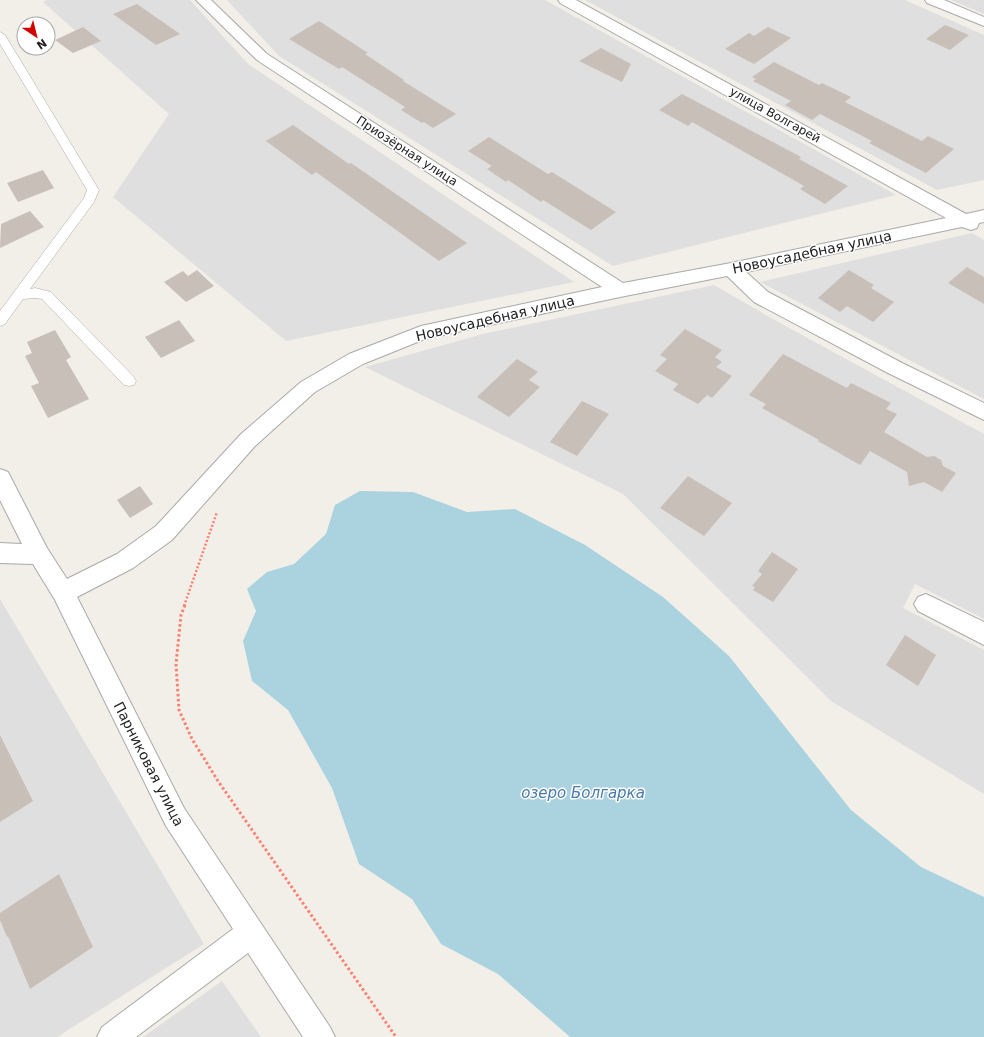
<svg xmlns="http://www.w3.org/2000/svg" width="984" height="1037" font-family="'DejaVu Sans',sans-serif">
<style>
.residential{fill:#e0dfdf}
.water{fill:#aad3df}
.building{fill:#c7bfb8}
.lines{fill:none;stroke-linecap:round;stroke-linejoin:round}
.lane-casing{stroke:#a9a9a9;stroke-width:1}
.street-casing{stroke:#a9a9a9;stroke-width:2}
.path-far1{stroke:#fa8072;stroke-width:2.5;stroke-dasharray:2 2;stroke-linecap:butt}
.path{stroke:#fa8072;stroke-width:3;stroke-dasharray:2.5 2.5;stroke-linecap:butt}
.lane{fill:#fff;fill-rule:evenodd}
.street{fill:#fff;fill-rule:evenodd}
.labels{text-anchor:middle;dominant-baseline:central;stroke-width:3;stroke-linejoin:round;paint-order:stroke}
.far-street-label{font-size:12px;fill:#222;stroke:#fff}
.street-label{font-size:14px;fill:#222;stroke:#fff}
.water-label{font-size:15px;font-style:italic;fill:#4a7aab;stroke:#fff}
</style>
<rect width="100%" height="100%" fill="#f2efe9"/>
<!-- residential -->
<path class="residential" d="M47,0H190L248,64L574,282L286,341L113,197L169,114L43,2Z
M227,0H545L896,195L613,266L279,56Z
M585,0H905L984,35V180L937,190Z
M951,0H984V14Z
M972,233L984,240V399L760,282Z
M714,285L780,323L984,434V619L915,584L903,608L984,650V794L831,701L623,494L365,367L483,334Z
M0,599L204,944L57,1037H0Z
M222,981L261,1037H143Z"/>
<!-- water -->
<path class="water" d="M360,491L413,492L467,512L515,509L585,545L663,597L729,656L851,810L921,867L984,897V1037H570L498,974L441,944L412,899L359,864L332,788L288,710L252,681L243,641L256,611L247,589L267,572L294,564L326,534L335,505Z"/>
<!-- building -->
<path class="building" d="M137,4L180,34L156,45L113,14Z
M319,21L368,53L365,54L404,80L403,81L456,114L433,128L424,122L422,123L401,110L405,107L342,67L339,69L289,39Z
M945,25L969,35L950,50L926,39Z
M83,27L101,41L73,53L55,40Z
M768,27L791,38L754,64L725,49L749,33L754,36Z
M601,48L631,64L622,82L579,61Z
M774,62L819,85L822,83L851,97L845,102L922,141L928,136L954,149L926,173L869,143L872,141L820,114L812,120L785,105L791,101L753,81L756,79L752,77Z
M682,94L801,157L799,159L848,186L825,204L800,189L804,186L692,122L688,126L659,110Z
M293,125L349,164L351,163L467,243L439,261L316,172L312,175L266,141Z
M489,137L548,174L552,172L616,212L591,230L543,200L541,202L508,180L506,182L487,169L492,166L468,151Z
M43,170L54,188L18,202L7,183Z
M30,211L44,227L0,248L1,224Z
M967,267L984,277V304L948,283Z
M197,270L214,286L186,302L164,282L183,271L188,276Z
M849,270L874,285L871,288L894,302L873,322L847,306L840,312L818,298Z
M179,320L195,341L161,358L145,337Z
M685,329L722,350L715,357L722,362L716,367L732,376L712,398L707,395L698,404L673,390L678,384L655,371L667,359L660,355Z
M55,330L71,357L66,360L89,399L48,418L31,386L39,383L25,356L32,353L27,342Z
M783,354L847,388L851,383L891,403L886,409L897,414L884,432L927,457L934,456L941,460L943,466L956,473L942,492L924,482L909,486L907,472L870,451L860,465L818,441L819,440L762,408L766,404L749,395Z
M517,359L538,372L529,380L540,387L509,417L477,397Z
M582,401L609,414L577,456L550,442Z
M688,476L732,503L704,536L660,508Z
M140,486L153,504L130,518L117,500Z
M772,552L798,569L773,602L753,590L755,587L752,586L762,574L758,571Z
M905,635L936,655L918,686L886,665Z
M0,735L33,801L0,822Z
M59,874L93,947L30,989L8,936L7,937L0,920V913Z"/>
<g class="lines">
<!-- lane casing -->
<g class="lane-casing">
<path id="lane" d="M0,32L5,35L99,190L94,202L30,289L35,288L51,292L134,377L136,381L134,385L129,386L124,385L42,299L35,298L23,299L5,324L0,326V311L84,198L87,190L0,44Z"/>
</g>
<!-- street casing -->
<g class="street-casing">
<path id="street" d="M196,0H211L267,54L623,283L731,263L946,218L560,3L558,0H576L966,214L984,210V222L979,223L977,228L971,230L962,227L746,272L768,292L902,363L984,403V420L888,373L754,302L727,276L620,297L425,339L363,364L315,392L255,446L172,540L133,568L77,597L184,808L330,1027L335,1037H303L248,953L136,1037H97L102,1027L233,929L166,826L55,600L33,564L0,563V543L22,544L0,500V469L8,472L47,548L67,579L117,554L156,526L241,434L301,382L349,354L421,326L602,287L257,60Z
M925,0H944L984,17V26L927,3Z
M926,594L984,622V645L918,611L914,604L918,597Z"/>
</g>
<!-- path-far1 -->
<path class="path-far1" d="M184,606L217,512"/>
<!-- path -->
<path class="path" d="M185,605L181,615L176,664L179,710L192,739L218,781L396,1037"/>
<!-- lane -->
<use href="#lane" class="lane"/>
<!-- street -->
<use href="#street" class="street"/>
</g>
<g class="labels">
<!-- far-street labels -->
<g class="far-street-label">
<text transform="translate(775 115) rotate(29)">улица Волгарей</text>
<text transform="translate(407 151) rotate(33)">Приозёрная улица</text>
</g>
<!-- street labels -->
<g class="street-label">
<text transform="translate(812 252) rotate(-12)">Новоусадебная улица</text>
<text transform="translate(495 318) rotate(-13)">Новоусадебная улица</text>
<text transform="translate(149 764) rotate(63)">Парниковая улица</text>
</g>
<!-- water labels -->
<g class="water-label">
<text x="583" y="793">озеро Болгарка</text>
</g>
</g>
<!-- north arrow -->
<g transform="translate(36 36) rotate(145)"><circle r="19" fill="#ffffff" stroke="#a7a7a7"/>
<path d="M0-3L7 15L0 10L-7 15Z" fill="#d40000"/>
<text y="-6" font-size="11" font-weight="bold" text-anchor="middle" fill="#222222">N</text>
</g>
</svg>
